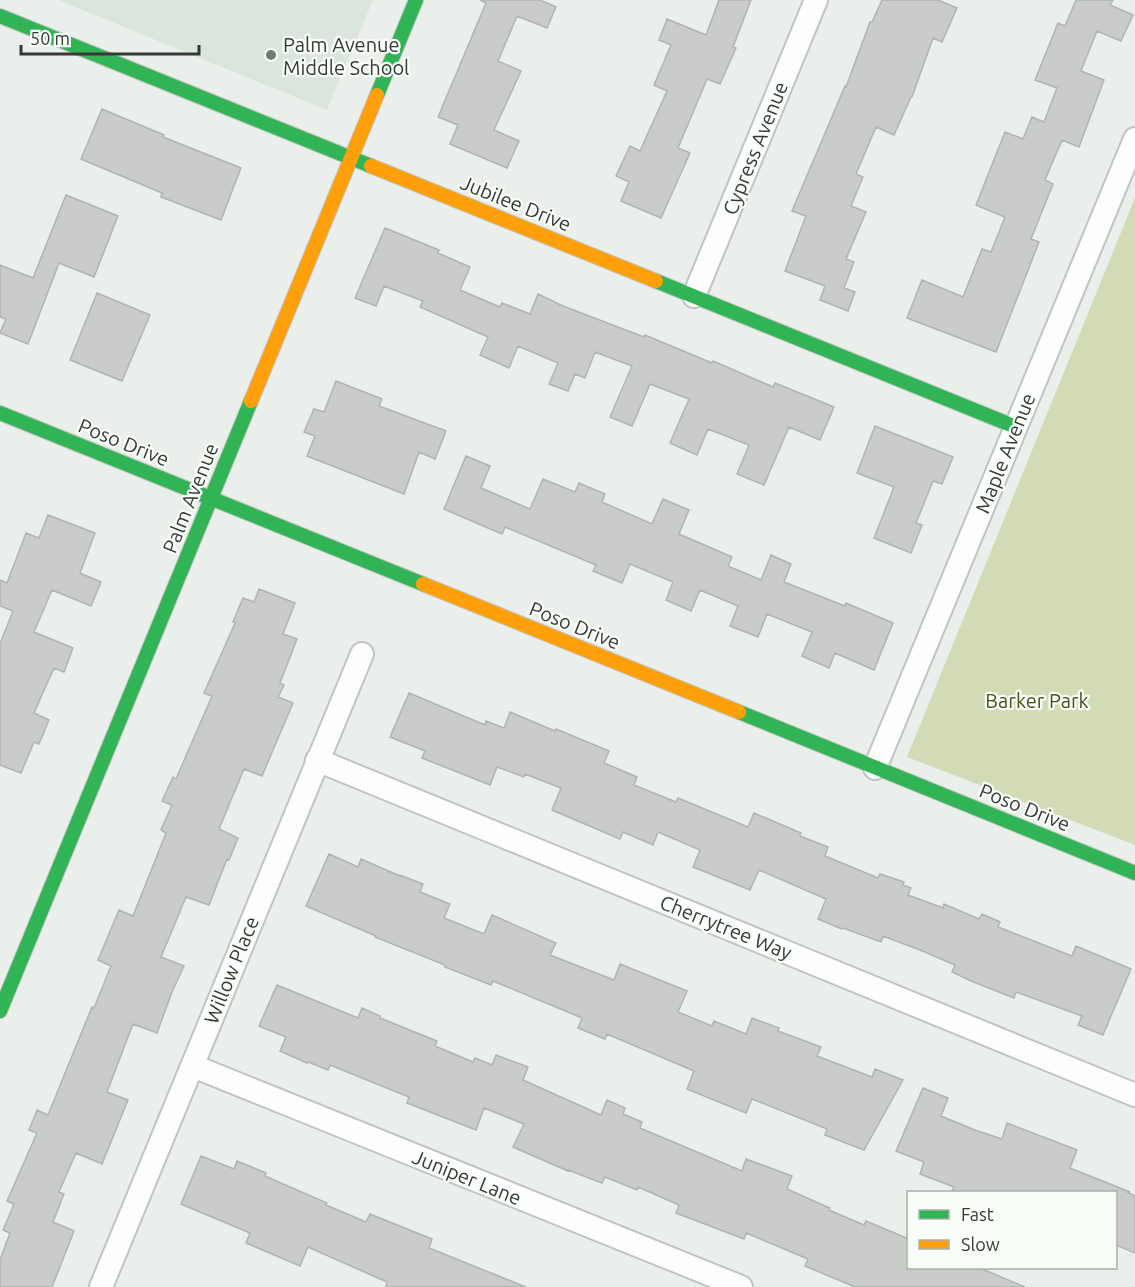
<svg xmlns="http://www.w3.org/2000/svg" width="1135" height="1287" font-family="Ubuntu,sans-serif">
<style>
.built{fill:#dae5dc}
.green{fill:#d3dab6}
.building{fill:#c9ccc9;stroke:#b1b4b1;stroke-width:1.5}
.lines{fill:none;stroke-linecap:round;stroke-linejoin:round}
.street-casing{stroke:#c1c5c2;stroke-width:26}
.fast-casing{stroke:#c1c5c2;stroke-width:16}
.slow-casing{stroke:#c1c5c2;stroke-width:16}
.street{stroke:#fcfdfc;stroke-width:22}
.fast{stroke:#30b455;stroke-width:14}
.slow{stroke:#ff9f0a;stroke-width:14}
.poi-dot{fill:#757976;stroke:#f6fef7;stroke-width:2}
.labels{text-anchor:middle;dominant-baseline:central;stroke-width:4.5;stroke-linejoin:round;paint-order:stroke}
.poi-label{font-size:20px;fill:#363937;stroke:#f6fef7;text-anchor:start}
.street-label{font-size:20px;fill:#363937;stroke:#f6fef7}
.park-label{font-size:20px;fill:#4b5119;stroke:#f6fef7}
</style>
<rect width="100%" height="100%" fill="#eaefeb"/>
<!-- built -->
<path class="built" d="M58,0H373L327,110Z"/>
<!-- green -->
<path class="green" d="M1135,198V845L907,757Z"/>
<!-- building -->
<path class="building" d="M480,0H540L556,7L547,28L517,16L498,61L521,71L494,130L519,141L507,168L450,144L458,125L438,117L486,3Z
M719,0H751L733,47L736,48L720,84L707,79L678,148L690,153L661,218L621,201L629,182L616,176L630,146L640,151L667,91L654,85L671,45L659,40L667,19L706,35Z
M882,0H938L957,8L942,42L933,38L912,97H911L894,135L876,127L856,174L863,177L851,206L866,212L846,259L854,262L844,288L855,292L848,311L820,300L825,286L785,271L806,216L792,211L845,86L846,87L870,22H872Z
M1076,0H1113L1110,5L1133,15L1121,41L1097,31L1081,71L1104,80L1079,147L1062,140L1045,180L1053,184L1031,239L1039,242L996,352L907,318L922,280L963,297L982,249L991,252L1005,217L976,205L1005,132L1023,139L1032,117L1044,122L1057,88L1035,80L1058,23L1065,26Z
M102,109L164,135L163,137L241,168L221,220L161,197L162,193L81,159Z
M66,195L118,216L94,277L59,263L28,344L0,333L6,319L0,317V265L33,278Z
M385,228L439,250L438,253L470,267L460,290L500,307L502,303L530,314L538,294L563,306L644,337L645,335L712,363L713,361L773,387L775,383L834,407L820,440L789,427L764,485L737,474L749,445L708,429L697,455L670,443L689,399L650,384L632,426L610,417L632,366L595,352L585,378L575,374L568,391L549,384L558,363L518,346L509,368L480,355L488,337L420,307L423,301L384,286L376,306L355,298Z
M97,293L150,315L122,381L70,360Z
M336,381L382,399L379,406L446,431L435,459L419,452L404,494L307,456L315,436L304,432L314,409L324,412Z
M875,426L953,457L942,484L933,481L916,523L922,525L911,553L874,538L894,487L857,473Z
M466,456L490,466L481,488L530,509L543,479L575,492L579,483L605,494L602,502L652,524L663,499L689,510L679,534L732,557L728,566L761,580L771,555L791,564L784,582L845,606L846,603L893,623L874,670L835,653L829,668L802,656L812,632L767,614L758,637L730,626L738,606L700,590L691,611L666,600L673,582L630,564L622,583L593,571L596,565L505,527L502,534L444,509Z
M48,515L95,533L80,573L101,582L91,606L52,590L34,632L73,648L64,672L54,668L34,713L49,720L39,744L34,742L21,773L0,765V644L13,611L0,606V580L7,583L26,533L39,538Z
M259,589L295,603L283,634L297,639L280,683L284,685L278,697L293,703L262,776L244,769L219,829L238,838L229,860L227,859L209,905L186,897L161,957L184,966L172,992L157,1033L133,1024L107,1092L128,1100L102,1164L76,1153L59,1192L64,1194L53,1222L74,1231L52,1287H0V1260L10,1233L3,1230L14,1204L7,1201L37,1133L29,1130L37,1110L48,1115L92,1007L94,1008L111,966L98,960L119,910L133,916L166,833L161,830L172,805L162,801L173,777L176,779L212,696L204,693L235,623L233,622L243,598L254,602Z
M409,693L485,725L486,721L504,728L510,712L555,731L556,729L609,751L604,763L637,777L634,785L676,802L678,798L748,827L754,813L801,833L800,836L828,847L825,856L878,878L880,874L904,882L903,885L911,888L908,895L943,908L944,904L979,919L982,914L1000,922L998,927L1072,956L1076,946L1131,969L1103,1035L1078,1025L1082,1016L1016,992L1014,998L971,981L952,972L955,965L920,950L883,936L881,942L843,928L842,929L818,919L826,899L759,870L750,890L693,867L700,850L658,832L653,845L623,832L620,839L552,810L561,788L525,774L524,777L497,767L490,785L422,758L425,751L390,737Z
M329,854L358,867L361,859L400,876V875L423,884L420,892L450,904L444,918L484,934L492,915L556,943L550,955L614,980L620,964L687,991L678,1012L712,1026L714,1021L746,1034L752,1018L779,1028L778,1031L821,1047L817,1056L872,1077L875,1069L903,1080L864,1150L825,1135L827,1129L752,1099L746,1113L687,1089L694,1071L607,1034L605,1039L578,1028L582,1018L493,981L491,985L445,967V965L375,937L376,936L306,906Z
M277,985L358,1018L362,1008L380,1016V1018L437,1041L435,1046L473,1062L475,1058L492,1065L496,1055L528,1067L523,1080L601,1115L607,1100L625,1108L623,1114L642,1122L640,1128L742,1171L746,1159L792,1176L787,1189L830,1208L829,1210L864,1225L866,1221L909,1239V1268H980L1025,1287H855L805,1266L808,1259L746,1233L744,1239L676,1213L679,1205L638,1187L637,1190L605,1177L602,1183L568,1170V1171L513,1147L524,1124L484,1108L476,1130L407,1103L409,1097L330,1065L328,1070L308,1062L307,1063L280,1051L286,1037L259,1026Z
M923,1088L948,1098L941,1116L975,1130L1002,1139L1007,1123L1077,1150L1070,1168L1130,1192H1127L1135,1196V1253L1116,1245V1192H952L954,1187L920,1174L924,1162L896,1151Z
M201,1156L234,1169L237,1161L266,1173L265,1176L327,1203L326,1205L366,1222L370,1214L432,1239L429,1248L526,1287H386L387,1282L308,1247L300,1266L246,1243L250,1233L181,1204Z"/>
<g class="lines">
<!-- street casing -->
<g class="street-casing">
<path id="street" d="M694,296L816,0
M317,760L1135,1095
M875,768L1135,139
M193,1066L741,1287
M101,1287L362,654"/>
</g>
<!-- fast casing -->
<g class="fast-casing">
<path id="fast" d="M0,16L371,166
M377,95L416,0
M656,281L1016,427
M0,413L423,584
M739,712L1135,873
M0,1011L251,401"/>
</g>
<!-- slow casing -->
<g class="slow-casing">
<path id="slow" d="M371,166L656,281
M251,401L377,95
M423,584L739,712"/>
</g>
<!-- street -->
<use href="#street" class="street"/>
<!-- fast -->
<use href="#fast" class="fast"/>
<!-- slow -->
<use href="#slow" class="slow"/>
</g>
<!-- markers -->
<circle class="poi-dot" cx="271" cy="55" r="6"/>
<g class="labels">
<!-- poi labels -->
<g class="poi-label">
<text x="283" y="44">Palm Avenue<tspan x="283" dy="23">Middle School</tspan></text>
</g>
<!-- street labels -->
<g class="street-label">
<text transform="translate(755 148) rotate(-68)">Cypress Avenue</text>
<text transform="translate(516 203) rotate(22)">Jubilee Drive</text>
<text transform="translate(124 442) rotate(22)">Poso Drive</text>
<text transform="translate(1005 453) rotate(-68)">Maple Avenue</text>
<text transform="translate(190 498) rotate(-68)">Palm Avenue</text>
<text transform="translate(575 625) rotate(22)">Poso Drive</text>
<text transform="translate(1025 807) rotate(22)">Poso Drive</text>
<text transform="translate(726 927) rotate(22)">Cherrytree Way</text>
<text transform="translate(231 970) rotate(-68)">Willow Place</text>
<text transform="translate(467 1177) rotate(22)">Juniper Lane</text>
</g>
<!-- park labels -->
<g class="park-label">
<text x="1037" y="700">Barker Park</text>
</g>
</g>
<!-- legend -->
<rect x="907" y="1191" width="210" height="78" fill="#f6fef7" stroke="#a9afaa" stroke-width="1.5"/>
<rect x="919" y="1210" width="30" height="9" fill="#30b455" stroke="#a9afaa" stroke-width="1.5"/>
<text x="961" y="1221" font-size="18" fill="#363937">Fast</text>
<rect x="919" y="1240" width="30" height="9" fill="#ff9f0a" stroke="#a9afaa" stroke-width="1.5"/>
<text x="961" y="1251" font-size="18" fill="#363937">Slow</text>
<!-- scale -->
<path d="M21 45v9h178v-9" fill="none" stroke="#363937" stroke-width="3"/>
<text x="30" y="45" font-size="18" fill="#363937" stroke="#f6fef7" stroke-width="4.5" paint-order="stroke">50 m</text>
</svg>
